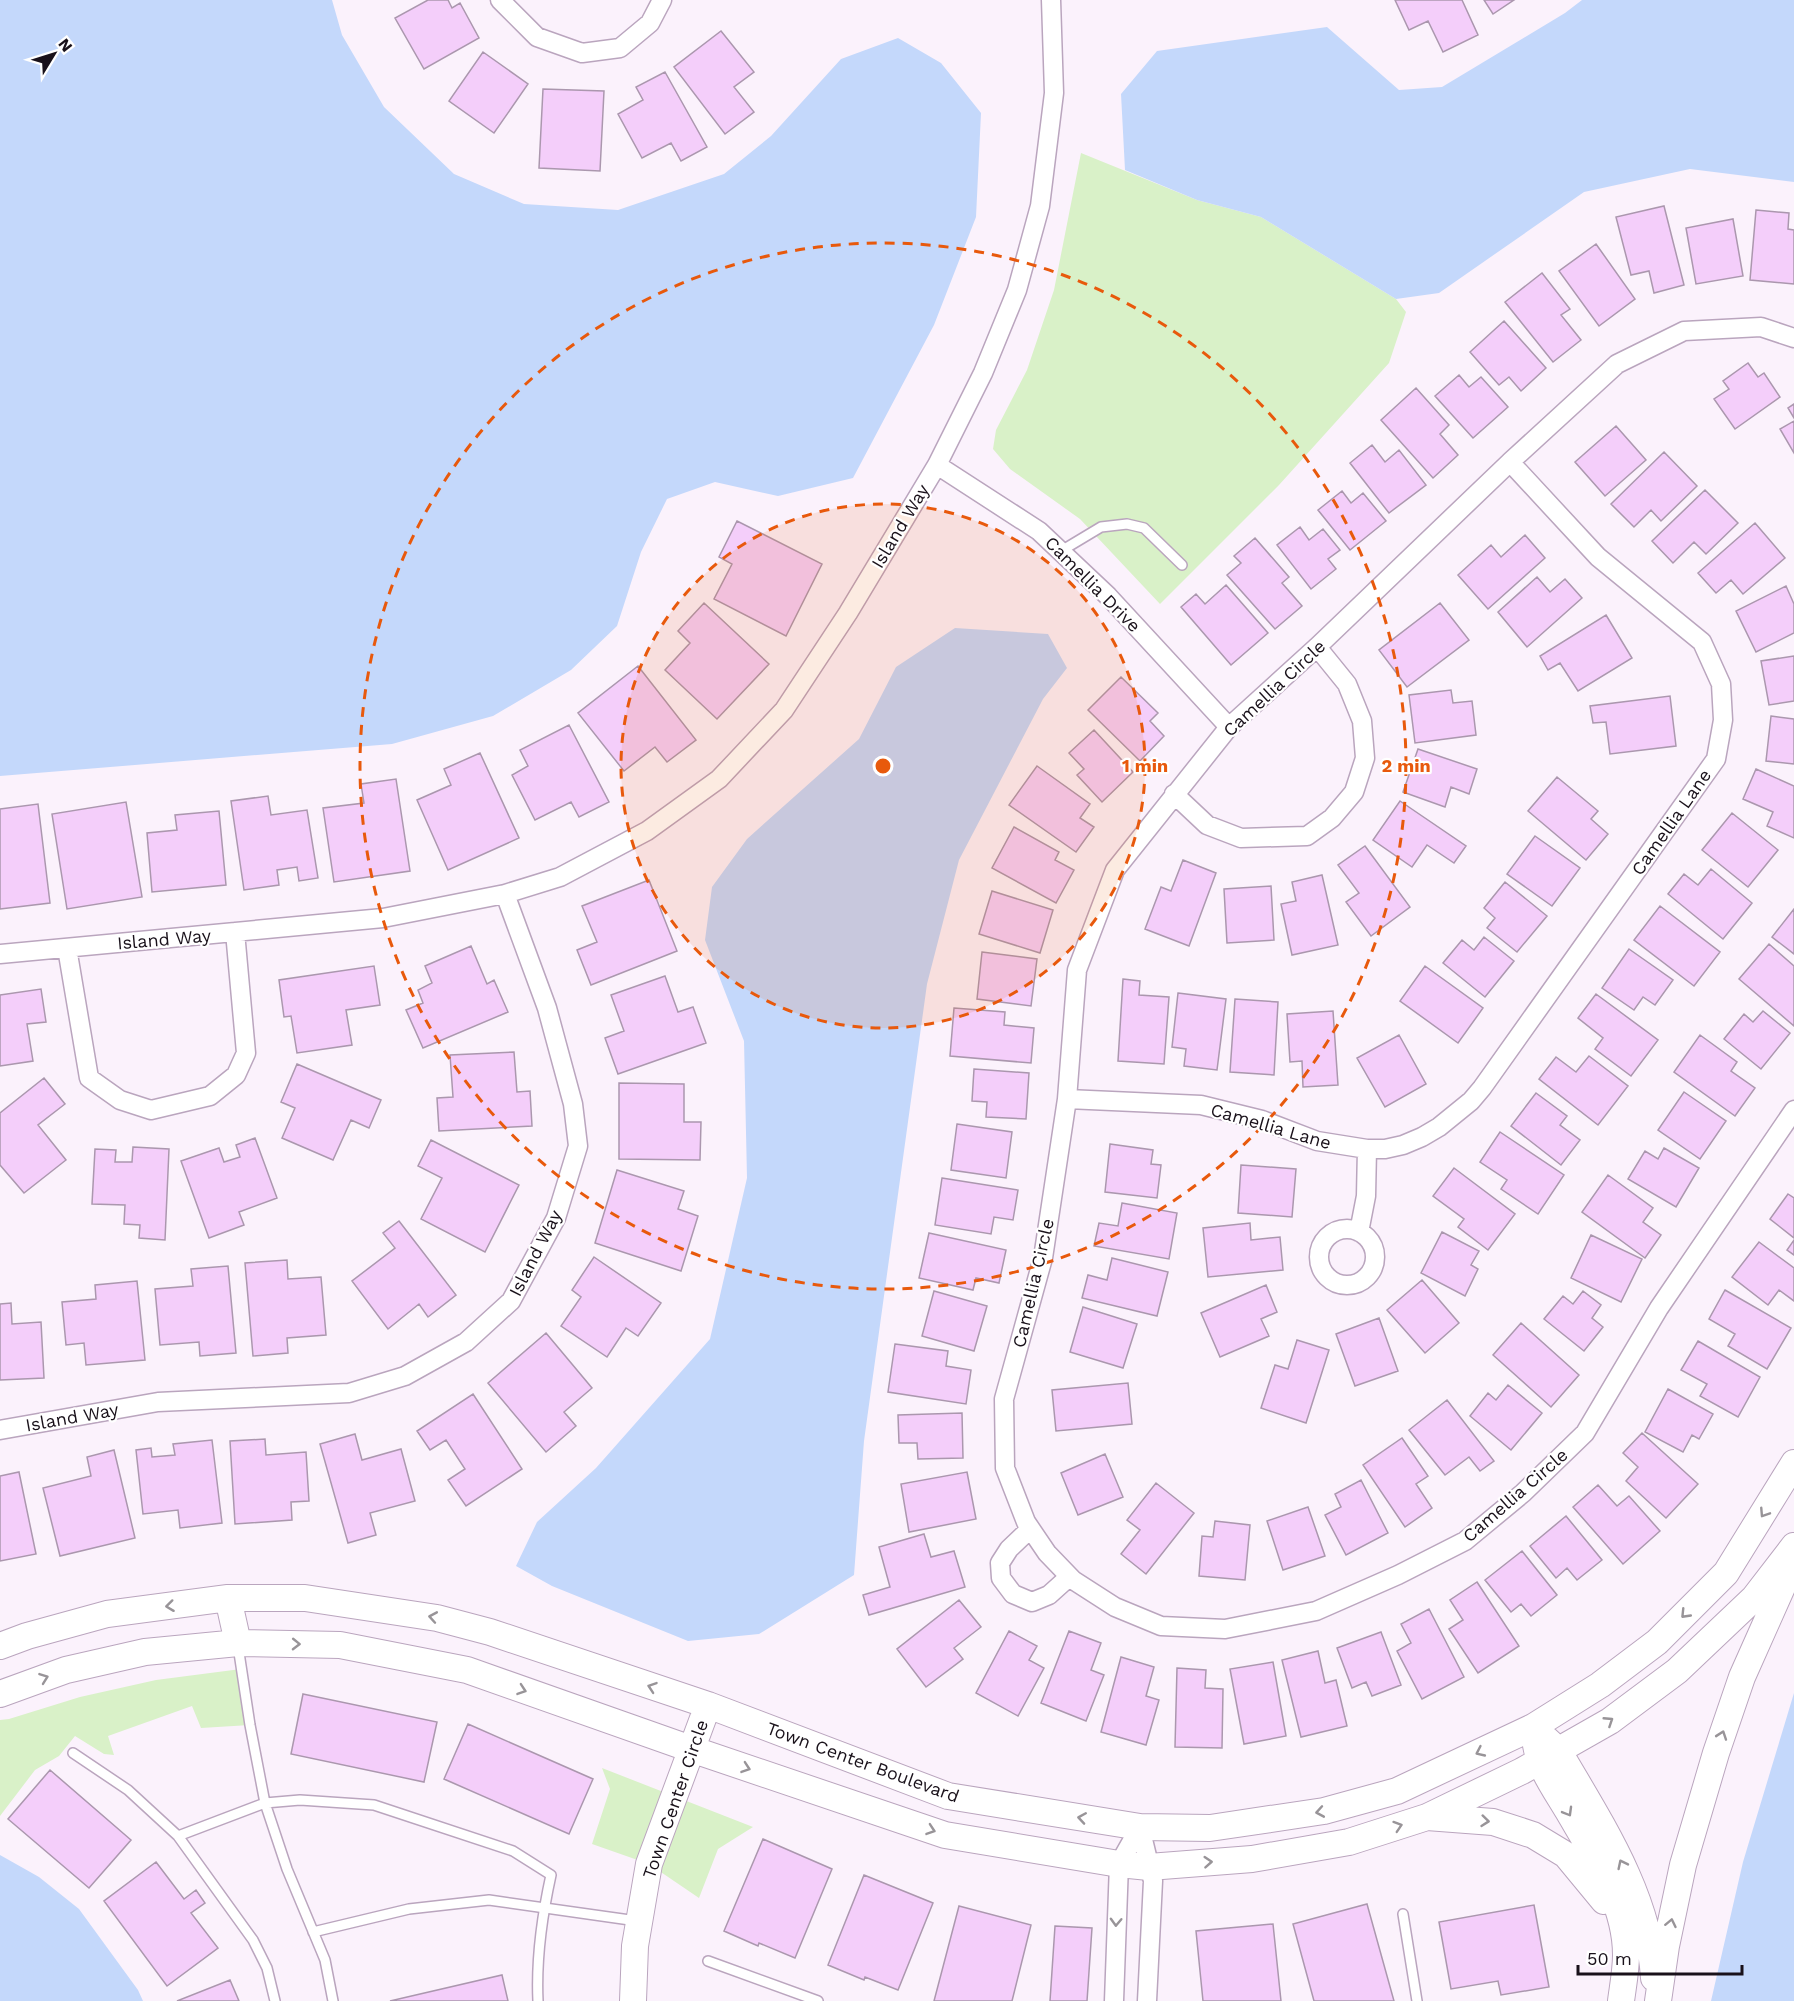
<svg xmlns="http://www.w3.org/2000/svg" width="1794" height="2001" font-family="'Work Sans',sans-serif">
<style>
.green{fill:#d9f1c8}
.water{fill:#c4d8fb}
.building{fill:#f4cefa;stroke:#ab97ae;stroke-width:1.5}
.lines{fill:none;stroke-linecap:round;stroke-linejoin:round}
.lane-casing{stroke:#baa5be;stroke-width:12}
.street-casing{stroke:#baa5be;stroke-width:21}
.secondary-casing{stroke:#baa5be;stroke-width:28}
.lane{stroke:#fff;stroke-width:9}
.street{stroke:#fff;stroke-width:18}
.secondary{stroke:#fff;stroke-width:26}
.oneway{stroke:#989498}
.ring{fill:none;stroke:#e8590c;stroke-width:3;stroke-dasharray:10 8}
.labels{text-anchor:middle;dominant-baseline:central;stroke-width:4.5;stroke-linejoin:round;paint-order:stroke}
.street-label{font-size:18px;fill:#19111a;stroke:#fff}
.centre{fill:#e8590c;stroke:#fff;stroke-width:3}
.ring-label{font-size:18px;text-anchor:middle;font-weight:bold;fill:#e8590c;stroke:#fff;stroke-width:4.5;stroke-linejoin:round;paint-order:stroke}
</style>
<rect width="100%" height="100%" fill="#fbf2fc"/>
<!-- green -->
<path class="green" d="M1081,153L1197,200L1261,217L1396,299L1406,312L1389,363L1279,485L1160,604L1080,519L1010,469L993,449L996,430L1027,370L1054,290Z
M241,1669L250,1725L201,1728L192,1706L108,1736L114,1755L104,1754L75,1736L59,1756L35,1770L0,1816V1720L9,1719L80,1697L156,1680Z
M602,1768L753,1827L718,1849L699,1898L649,1864L592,1844L610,1789Z"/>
<!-- water -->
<path class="water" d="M0,0H332L342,35L384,107L454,174L524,204L618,210L724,174L771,136L841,59L898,38L941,63L981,113L976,217L934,325L853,478L778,496L715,482L667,499L641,552L617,626L571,670L493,716L392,744L0,776Z
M1582,0H1794V182L1690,169L1584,192L1439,293L1396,299L1261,217L1197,200L1125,170L1121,94L1157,51L1327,27L1399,90L1442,87L1565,13Z
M955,628L1048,634L1067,668L1043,699L959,860L927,984L864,1441L854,1575L759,1634L688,1641L552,1586L516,1566L537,1522L596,1468L710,1339L747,1178L744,1041L705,940L712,887L747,839L859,739L896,667Z
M1794,1693V2001H1711L1743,1862Z
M0,1855L39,1877L79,1909L138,1990L143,2001H0Z"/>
<!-- building -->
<path class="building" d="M428,0H448L452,8L460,3L479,38L424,69L395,18Z
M1395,0H1462L1478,35L1443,52L1428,21L1409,30Z
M1484,0H1514L1493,14Z
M721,31L754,72L734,87L754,112L725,134L674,67Z
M483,52L528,84L494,133L449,101Z
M665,72L707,147L681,161L671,143L642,158L618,114L643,100L636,87Z
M543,89L604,91L600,171L539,168Z
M1664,206L1684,285L1654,293L1649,271L1631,275L1616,217Z
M1756,210L1789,213L1788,229L1794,230V284L1750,280Z
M1733,219L1743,276L1696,284L1686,228Z
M1596,244L1635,299L1599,326L1559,271Z
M1542,273L1570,309L1561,315L1581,340L1553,362L1505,302Z
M1504,321L1546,368L1521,391L1509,377L1499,385L1470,352Z
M1748,363L1758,377L1764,373L1780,397L1735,429L1714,399L1729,389L1723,381Z
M1459,375L1469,387L1481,377L1508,407L1473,438L1435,396Z
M1416,388L1449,425L1440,434L1458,455L1433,478L1381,420Z
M1794,404V418L1788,408Z
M1794,421V453L1780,429Z
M1616,426L1646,460L1605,496L1575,462Z
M1372,445L1385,462L1399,450L1426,485L1389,513L1350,463Z
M1664,452L1697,486L1661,521L1651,510L1634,527L1611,504Z
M1705,490L1738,523L1706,554L1694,542L1673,563L1652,541Z
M1342,491L1351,503L1363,493L1386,521L1350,550L1318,510Z
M737,521L822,564L786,636L714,599L732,564L719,557Z
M1755,523L1785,558L1743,594L1731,580L1716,593L1698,573Z
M1300,527L1309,540L1323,529L1340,550L1328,559L1336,569L1311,589L1277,545Z
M1525,535L1545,558L1488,609L1458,575L1491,545L1501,557Z
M1255,538L1289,577L1282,583L1302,606L1275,629L1227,575L1241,563L1234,556Z
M1537,577L1550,592L1565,579L1582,598L1527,647L1498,612Z
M1226,585L1268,633L1231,665L1181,607L1196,594L1205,604Z
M1786,586L1794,604V633L1756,652L1736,611Z
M704,603L769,664L717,719L665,670L690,643L678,631Z
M1440,603L1469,640L1407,687L1379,650Z
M1606,615L1632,658L1578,691L1560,663L1548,670L1540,656Z
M1794,656V701L1769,705L1761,661Z
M638,666L696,740L667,762L655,747L624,771L578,713Z
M1121,677L1158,713L1150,721L1164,736L1140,761L1088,710Z
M1451,690L1453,703L1472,701L1476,735L1415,743L1409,695Z
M1670,696L1676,746L1610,754L1606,722L1593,723L1590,706Z
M1771,716L1794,719V764L1766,761Z
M569,725L609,802L579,817L571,802L535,820L512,775L528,766L520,750Z
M1094,730L1133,772L1102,802L1077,775L1084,769L1069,753Z
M1418,749L1477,769L1469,794L1451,787L1445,807L1403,792Z
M480,753L519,838L448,870L417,800L451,785L444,769Z
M1037,766L1090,804L1080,818L1094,827L1076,852L1009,805Z
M1756,769L1794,786V838L1767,826L1773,812L1743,799Z
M1557,777L1598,811L1591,819L1608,834L1586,860L1528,811Z
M396,779L410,871L334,882L323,808L364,803L361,784Z
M268,796L271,815L307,810L318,878L299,881L297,867L277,870L279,885L244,890L231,801Z
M1400,801L1466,846L1454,863L1427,845L1412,867L1373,840Z
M126,802L142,897L67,909L52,814Z
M38,804L50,903L0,909V809Z
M219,811L226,885L152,892L147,833L177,830L175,815Z
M1732,813L1778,850L1748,887L1702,850Z
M1014,827L1059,852L1055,860L1074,870L1056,903L992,868Z
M1535,836L1580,868L1552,906L1507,874Z
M1365,846L1410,907L1371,936L1346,902L1359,893L1338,865Z
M1183,860L1216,873L1189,946L1145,929L1161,887L1171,891Z
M1711,869L1752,903L1723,939L1668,894L1684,874L1698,885Z
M1322,875L1338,945L1292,955L1281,904L1296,901L1292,882Z
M649,880L677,951L591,985L577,950L597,942L582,906Z
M1505,882L1547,916L1517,952L1487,928L1495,918L1484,908Z
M1271,886L1274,940L1227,943L1224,889Z
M992,891L1053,910L1040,953L979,934Z
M1660,906L1720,952L1694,986L1634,940Z
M1794,909V954L1772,937Z
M1484,937L1514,961L1485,997L1443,963L1462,940L1474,950Z
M1769,944L1794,966V1026L1739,979Z
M471,946L487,984L494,980L508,1012L423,1048L406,1010L423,1003L418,990L432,983L425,966Z
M1629,949L1673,980L1655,1005L1643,997L1634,1010L1602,988Z
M982,952L1037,959L1031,1006L977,999Z
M374,966L380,1005L346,1010L352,1045L297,1053L291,1016L284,1017L279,980Z
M1425,966L1483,1008L1458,1043L1400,1001Z
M665,976L678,1012L693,1007L706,1043L618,1074L605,1038L624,1031L611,995Z
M1123,979L1140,981L1139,995L1169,997L1164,1064L1118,1061Z
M41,989L46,1022L27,1024L33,1061L0,1066V995Z
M1178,993L1226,999L1217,1070L1184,1066L1186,1049L1172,1047Z
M1596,994L1658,1040L1631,1076L1595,1049L1603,1038L1578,1018Z
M1235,999L1278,1002L1274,1075L1230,1072Z
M954,1008L1005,1012L1004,1025L1034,1028L1031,1063L950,1056Z
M1333,1011L1338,1085L1303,1087L1302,1061L1290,1062L1287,1014Z
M1763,1011L1790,1033L1761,1069L1724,1039L1744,1014L1753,1022Z
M1399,1035L1426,1084L1385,1107L1357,1058Z
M1700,1035L1737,1062L1731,1071L1755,1088L1735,1116L1674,1072Z
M514,1052L517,1092L530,1091L532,1126L439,1131L437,1098L453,1097L450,1055Z
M1589,1056L1628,1086L1598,1125L1539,1079L1556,1057L1576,1072Z
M297,1064L381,1100L369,1128L351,1120L333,1160L282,1138L295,1108L281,1102Z
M974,1069L1029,1073L1026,1119L986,1117L987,1102L972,1101Z
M44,1078L65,1104L38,1125L66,1160L24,1193L0,1165V1113Z
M619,1083L684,1084V1122H701L700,1160L619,1159Z
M1684,1092L1726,1121L1700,1159L1658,1130Z
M1536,1093L1567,1116L1560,1125L1580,1140L1561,1165L1511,1126Z
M957,1124L1012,1132L1006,1178L951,1170Z
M1500,1132L1564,1175L1538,1214L1501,1189L1507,1180L1480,1162Z
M255,1138L277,1198L239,1212L244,1225L209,1238L181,1161L219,1148L224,1162L240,1157L236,1145Z
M431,1140L519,1185L485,1252L421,1219L442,1178L418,1166Z
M1110,1144L1153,1150L1151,1164L1161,1165L1157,1198L1105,1192Z
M133,1147L169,1149L165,1240L139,1238L140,1225L124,1224L125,1205L92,1204L95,1149L116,1150L115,1162H132Z
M1664,1148L1699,1168L1676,1207L1628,1179L1645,1151L1658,1159Z
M1241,1165L1296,1169L1292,1217L1238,1213Z
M1454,1168L1515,1214L1488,1250L1458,1227L1464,1219L1433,1196Z
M617,1170L684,1191L678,1209L698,1216L681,1271L595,1243Z
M1608,1175L1653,1208L1643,1222L1661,1235L1645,1258L1582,1212Z
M942,1178L1018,1190L1013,1220L994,1217L991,1234L935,1225Z
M1788,1194L1794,1198V1238L1770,1219Z
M1122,1203L1177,1213L1169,1259L1094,1246L1099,1223L1118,1226Z
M399,1221L456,1295L428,1317L419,1304L388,1329L352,1281L395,1248L383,1233Z
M1250,1223L1251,1240L1280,1237L1283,1270L1208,1277L1203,1228Z
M1442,1232L1479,1251L1471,1265L1478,1269L1465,1296L1421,1273Z
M929,1233L1006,1250L999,1283L976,1278L973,1290L919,1278Z
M1591,1235L1642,1259L1621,1302L1571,1278Z
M1794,1240V1255L1787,1250Z
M1759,1242L1794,1268V1301L1779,1290L1768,1305L1732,1277Z
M594,1257L661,1303L638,1336L626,1328L607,1357L561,1326L581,1297L572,1290Z
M1112,1258L1168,1272L1157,1316L1082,1298L1088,1275L1107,1280Z
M287,1260L288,1279L321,1277L326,1335L287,1338L288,1353L253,1356L245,1263Z
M228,1266L236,1353L200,1356L199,1342L160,1345L155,1289L193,1286L191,1269Z
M1422,1280L1459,1323L1425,1353L1387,1310Z
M137,1281L145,1360L86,1365L84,1343L66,1345L62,1302L96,1299L95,1285Z
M1266,1285L1277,1312L1261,1319L1269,1336L1220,1357L1201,1313Z
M1725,1290L1791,1328L1767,1369L1728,1346L1735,1334L1709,1319Z
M934,1291L987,1306L974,1351L922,1336Z
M1583,1291L1601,1305L1592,1318L1603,1327L1584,1351L1544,1319L1563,1296L1573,1304Z
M11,1303L12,1324L41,1322L44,1378L0,1380V1304Z
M1083,1307L1137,1324L1123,1368L1070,1352Z
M1379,1318L1398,1371L1355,1386L1336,1334Z
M1521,1323L1579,1375L1551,1407L1493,1355Z
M546,1333L592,1388L564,1412L576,1426L546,1452L488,1383Z
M1297,1340L1329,1350L1306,1423L1261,1408L1275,1365L1288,1369Z
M1698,1341L1760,1377L1738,1417L1700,1396L1707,1384L1681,1370Z
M895,1344L948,1351L946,1366L971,1370L966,1404L888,1392Z
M1128,1383L1132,1424L1056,1431L1052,1390Z
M1508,1385L1542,1413L1511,1450L1470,1416L1488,1393L1496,1400Z
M1668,1389L1713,1414L1699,1439L1692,1435L1683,1452L1645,1432Z
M473,1394L522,1469L466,1506L448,1480L465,1469L446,1440L430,1450L417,1431Z
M1447,1400L1494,1461L1480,1471L1469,1457L1445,1475L1409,1430Z
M962,1413L963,1458L918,1459L917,1443H899L898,1415Z
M1642,1433L1698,1484L1666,1518L1626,1481L1638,1467L1623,1453Z
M355,1434L362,1460L401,1449L415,1501L370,1513L376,1535L348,1543L320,1444Z
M1402,1438L1428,1476L1416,1484L1432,1508L1405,1527L1363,1465Z
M265,1439L266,1455L306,1452L309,1501L291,1502L292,1520L235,1524L230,1441Z
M212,1440L222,1523L180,1528L178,1510L143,1514L136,1450L151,1448L152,1457L175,1455L173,1444Z
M114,1450L135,1538L60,1556L43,1488L91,1476L87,1457Z
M1105,1454L1123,1497L1078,1515L1061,1473Z
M19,1472L36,1554L0,1561V1476Z
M967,1472L976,1519L909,1532L901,1484Z
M1361,1480L1388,1533L1346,1555L1325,1515L1341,1507L1335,1494Z
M1156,1483L1194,1513L1146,1574L1121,1554L1140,1530L1127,1520Z
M1598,1485L1617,1506L1629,1496L1660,1531L1623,1564L1573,1507Z
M1308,1507L1325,1556L1283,1570L1267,1521Z
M1566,1516L1602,1560L1577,1580L1567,1568L1556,1578L1530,1546Z
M1215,1521L1250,1525L1245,1580L1199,1576L1202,1536L1213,1537Z
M924,1534L931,1557L954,1551L965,1587L869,1615L863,1595L890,1587L879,1547Z
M1522,1551L1557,1595L1531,1616L1521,1604L1511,1612L1485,1580Z
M1477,1582L1519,1646L1478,1673L1449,1629L1463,1620L1450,1600Z
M959,1600L981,1627L954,1648L963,1659L926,1687L897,1649Z
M1429,1609L1464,1677L1422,1699L1397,1651L1411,1643L1401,1624Z
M1009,1631L1037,1646L1029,1660L1044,1668L1018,1716L976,1693Z
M1069,1631L1101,1643L1091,1670L1104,1675L1086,1721L1041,1703Z
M1381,1632L1401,1685L1372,1696L1366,1682L1352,1688L1337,1648Z
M1318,1651L1325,1683L1336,1680L1347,1726L1301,1737L1282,1660Z
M1121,1657L1154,1667L1146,1696L1159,1700L1146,1745L1101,1732Z
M1273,1662L1286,1736L1244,1744L1230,1669Z
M1177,1668L1206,1670L1205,1688L1223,1689L1222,1748L1175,1747Z
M303,1694L437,1722L424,1782L291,1754Z
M468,1724L593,1779L569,1834L444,1779Z
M50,1770L131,1840L89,1888L8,1819Z
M763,1839L832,1869L795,1958L759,1943L758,1946L724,1931Z
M156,1862L184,1899L196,1890L205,1903L191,1913L218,1948L167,1986L104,1901Z
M864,1875L933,1903L898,1990L865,1977L864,1980L828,1965Z
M1367,1904L1394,2001H1314L1293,1924Z
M1534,1905L1549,1987L1501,1995L1498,1981L1451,1989L1439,1922Z
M959,1906L1031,1925L1012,2001H934Z
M1273,1924L1281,2001H1203L1196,1931Z
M1055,1926L1092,1928L1087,2001H1050Z
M502,1975L508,2001H390Z
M230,1980L239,2001H177Z"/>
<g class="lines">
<!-- lane casing -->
<g class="lane-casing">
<path id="lane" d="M1061,551L1101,527L1127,524L1144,528L1182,565
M238,1646L250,1725L265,1803L287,1869L325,1960L333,2001
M73,1753L128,1790L178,1836L253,1940L267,1968L275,2001
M178,1836L265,1803L300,1800L374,1805L513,1851L551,1875C542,1916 536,1959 538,2001
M1403,1914L1417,2001
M313,1932L409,1909L489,1900L637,1921
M708,1961L818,2001"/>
</g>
<!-- street casing -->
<g class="street-casing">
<path id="street" d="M500,0L537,37L582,53L620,48L650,23L662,0
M1794,338L1761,327L1684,331L1617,364L1510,462L1317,647L1229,727L1115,870L1077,970L1067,1099L1043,1258L1004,1399L1005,1468L1026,1522L1047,1553L1073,1580L1115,1607L1161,1626L1225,1629L1316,1611L1398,1575L1465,1541L1523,1493L1585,1433L1659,1308L1794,1110
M937,465L1039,531L1108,596L1229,727
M1174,794L1207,825L1241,838L1307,836L1332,818L1354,792L1365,758L1362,721L1347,684L1317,647
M67,948L89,1078L120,1100L151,1110L210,1096L236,1075L246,1053L235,932
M0,954L383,918L505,894L560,877L647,831L719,779L784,710L848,613L937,465L983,373L1017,290L1040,206L1054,93L1051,0
M1067,1099L1201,1105L1262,1120L1317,1141L1367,1149H1385L1403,1145L1422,1137L1439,1127L1471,1101L1482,1088L1716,759L1723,720L1721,684L1702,642L1598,557L1510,462
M1319 1257a28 28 0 1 1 56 0a28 28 0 1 1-56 0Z
M1359,1232L1366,1196L1367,1149
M0,1430L158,1402L349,1393L405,1376L466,1342L511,1301L556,1218L578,1146L573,1104L547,1008L505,894
M1030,1529L1009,1549L1000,1563L1001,1578L1013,1594L1032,1602L1049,1595L1069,1577
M1140,1827L1153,1881L1147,2001
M1114,2001L1119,1864L1140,1827"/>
</g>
<!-- secondary casing -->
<g class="secondary-casing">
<path id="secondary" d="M228,1598L238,1643
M0,1646L27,1636L107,1614L228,1598H305L437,1618L490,1632L708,1705L948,1796L1140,1827L1210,1828L1324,1811L1397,1791L1533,1727L1600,1685L1657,1642L1726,1573L1794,1463
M0,1694L66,1670L145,1652L238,1643L340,1645L467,1670L691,1749L945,1835L1119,1864L1149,1867L1252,1859L1349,1842L1427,1817L1522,1771L1610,1721L1677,1671L1754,1598L1794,1546
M1546,1739L1558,1750C1599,1821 1649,1894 1654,1978
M1536,1745C1540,1769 1555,1789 1568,1811C1593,1854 1626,1903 1626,1955C1626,1970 1623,1986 1621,2001
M1427,1817L1493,1822L1533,1835L1566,1855L1604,1901
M633,2001L635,1946L649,1864L708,1705
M1658,2001L1666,1946L1683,1865L1716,1753L1742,1677L1791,1567"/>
</g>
<!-- lane -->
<use href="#lane" class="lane"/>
<!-- street -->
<use href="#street" class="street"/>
<!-- secondary -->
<use href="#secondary" class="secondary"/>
</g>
<!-- one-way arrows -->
<defs><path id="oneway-chevron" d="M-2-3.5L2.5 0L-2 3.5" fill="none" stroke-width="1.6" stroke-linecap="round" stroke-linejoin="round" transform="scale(1.5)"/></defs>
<g class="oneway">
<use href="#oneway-chevron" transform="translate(1764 1513) rotate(123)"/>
<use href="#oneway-chevron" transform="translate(170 1606) rotate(173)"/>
<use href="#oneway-chevron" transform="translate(1685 1614) rotate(134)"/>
<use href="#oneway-chevron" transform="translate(433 1617) rotate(-170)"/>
<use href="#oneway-chevron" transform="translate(296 1644) rotate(1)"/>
<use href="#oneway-chevron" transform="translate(44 1678) rotate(-20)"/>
<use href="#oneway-chevron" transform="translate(652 1687) rotate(-161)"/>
<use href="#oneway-chevron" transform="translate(522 1690) rotate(19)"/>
<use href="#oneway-chevron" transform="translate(1609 1721) rotate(-33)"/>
<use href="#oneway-chevron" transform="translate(1722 1735) rotate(-71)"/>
<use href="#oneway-chevron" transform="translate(1480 1752) rotate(155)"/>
<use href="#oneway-chevron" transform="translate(746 1768) rotate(19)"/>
<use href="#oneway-chevron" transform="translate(1320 1812) rotate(170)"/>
<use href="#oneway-chevron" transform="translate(1568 1812) rotate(60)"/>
<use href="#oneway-chevron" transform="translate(1082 1818) rotate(-171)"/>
<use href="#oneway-chevron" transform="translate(1485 1821) rotate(6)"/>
<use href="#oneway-chevron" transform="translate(1398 1826) rotate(-18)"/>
<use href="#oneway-chevron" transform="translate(931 1830) rotate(19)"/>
<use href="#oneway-chevron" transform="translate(1208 1862) rotate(-4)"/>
<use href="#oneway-chevron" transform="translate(1622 1864) rotate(-116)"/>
<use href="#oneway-chevron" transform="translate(1116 1922) rotate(92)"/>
<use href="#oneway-chevron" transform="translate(1671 1923) rotate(-78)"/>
</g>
<!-- distance rings -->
<circle cx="883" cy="766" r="262" fill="#e8590c" fill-opacity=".12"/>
<g class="ring">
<circle cx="883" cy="766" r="262"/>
<circle cx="883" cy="766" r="523"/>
</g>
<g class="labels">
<!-- street labels -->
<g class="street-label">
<text transform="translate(900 526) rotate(-59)">Island Way</text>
<text transform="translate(1093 584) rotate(45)">Camellia Drive</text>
<text transform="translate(1274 688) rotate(-43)">Camellia Circle</text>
<text transform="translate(1671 822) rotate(-55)">Camellia Lane</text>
<text transform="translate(164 939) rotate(-5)">Island Way</text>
<text transform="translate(1271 1126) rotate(16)">Camellia Lane</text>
<text transform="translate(535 1253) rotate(-63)">Island Way</text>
<text transform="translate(1033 1283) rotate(-77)">Camellia Circle</text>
<text transform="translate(72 1417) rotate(-10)">Island Way</text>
<text transform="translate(1515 1495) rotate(-41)">Camellia Circle</text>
<text transform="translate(863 1762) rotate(20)">Town Center Boulevard</text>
<text transform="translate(675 1799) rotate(-71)">Town Center Circle</text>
</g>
</g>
<circle cx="883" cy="766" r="9" class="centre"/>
<g class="ring-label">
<text x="1145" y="772">1 min</text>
<text x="1406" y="772">2 min</text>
</g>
<!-- north arrow -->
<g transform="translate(54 54) rotate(52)" stroke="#ffffff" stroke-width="4.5" paint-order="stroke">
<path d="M0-4.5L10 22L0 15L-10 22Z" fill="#19111a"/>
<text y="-9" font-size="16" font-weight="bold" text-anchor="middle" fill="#19111a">N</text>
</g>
<!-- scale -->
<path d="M1578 1965v9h164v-9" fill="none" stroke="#19111a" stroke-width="3"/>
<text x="1587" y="1965" font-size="18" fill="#19111a" stroke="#ffffff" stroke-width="4.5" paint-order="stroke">50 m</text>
</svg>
